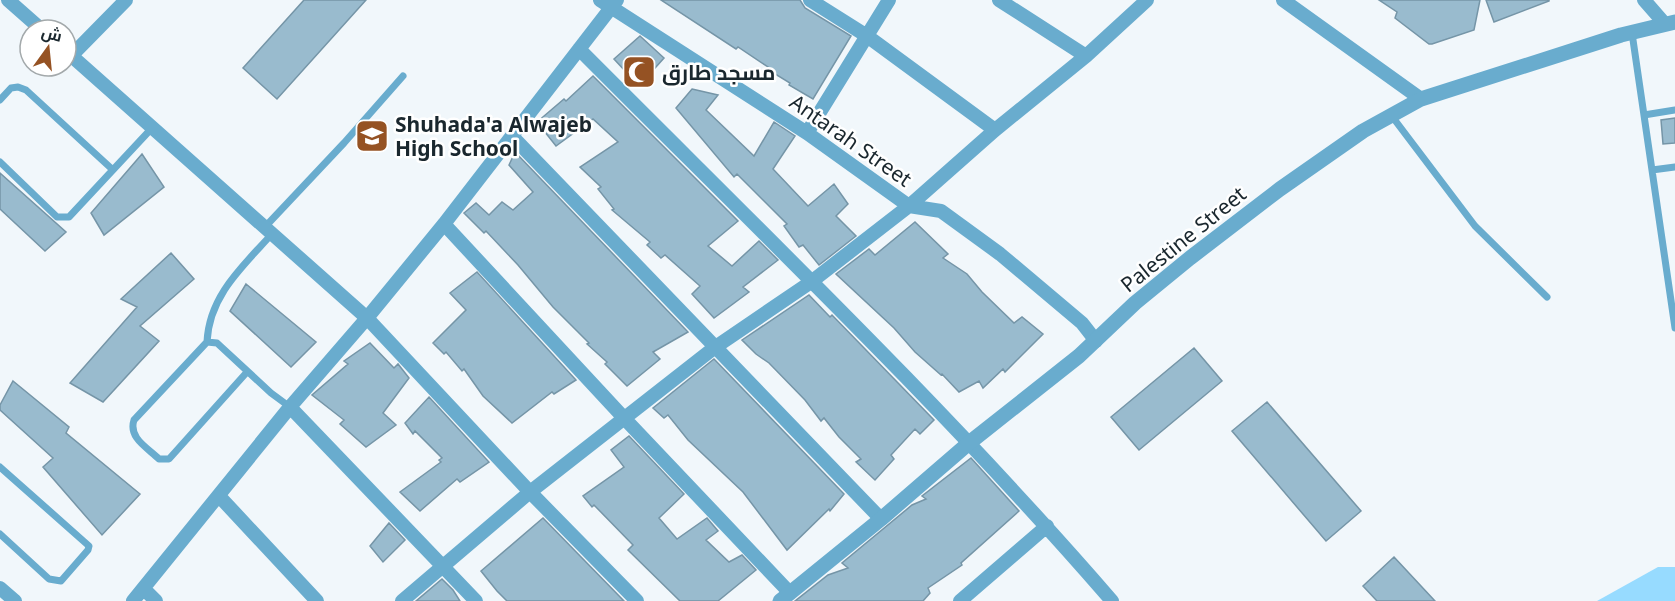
<svg xmlns="http://www.w3.org/2000/svg" width="1675" height="601" font-family="'Noto Sans',Cairo,sans-serif">
<style>
.green{fill:#97dbff}
.building{fill:#99bbce;stroke:#7595a7;stroke-width:1.5}
.lines{fill:none;stroke-linecap:round;stroke-linejoin:round}
.service{stroke:#69acce;stroke-width:7}
.minor{stroke:#69acce;stroke-width:14}
.tertiary{stroke:#69acce;stroke-width:15}
.labels{text-anchor:middle;dominant-baseline:central;stroke-width:5;stroke-linejoin:round;paint-order:stroke}
.poi-label{font-size:21px;font-weight:bold;fill:#1a272e;stroke:#fff;text-anchor:start}
.street-label{font-size:21px;fill:#1a272e;stroke:#fff}
</style>
<rect width="100%" height="100%" fill="#f1f7fb"/>
<!-- green -->
<path class="green" d="M1658,567H1675V601H1597Z"/>
<!-- building -->
<path class="building" d="M304,0H366L277,99L243,68Z
M661,0H800L805,8L851,36L813,99L789,85L790,83L767,69L768,67L738,47L736,49Z
M1379,0H1480L1474,30L1432,44H1429L1395,18L1397,12Z
M1486,0H1549V1L1494,22Z
M640,36L664,58L639,86L614,59Z
M593,76L738,221L708,246L732,266L759,241L778,260L743,287L749,292L714,318L692,294L700,286L665,255L661,258L647,245L650,242L612,210L614,209L598,189L601,187L580,167L618,142L593,119L556,146L537,122L564,99L566,101Z
M692,89L718,95L706,110L754,156L774,122L795,136L773,169L808,206L834,184L848,204L836,216L856,236L819,265L803,245L799,247L784,226L787,224L737,174L734,177L676,108Z
M1675,118V143L1663,144L1661,120Z
M515,152L688,332L653,352L660,359L627,386L605,364L607,362L587,344L589,343L553,307L518,265L486,231L484,233L464,213L476,203L489,215L502,202L513,210L533,192L509,165Z
M142,154L164,187L104,235L91,213Z
M0,173L66,232L45,251L0,209Z
M915,222L948,254L943,258L967,274L982,292L1014,323L1022,317L1043,334L1005,372L1003,369L983,388L979,381L959,392L942,374L941,375L915,352L894,328L836,274L869,249L875,255Z
M171,253L194,279L140,326L159,341L103,402L70,383L137,307L121,299Z
M477,272L576,380L554,394L552,392L512,423L483,396L464,369L462,371L446,352L444,354L433,343L466,310L450,293Z
M246,284L316,342L291,367L230,311Z
M809,295L830,317L832,315L934,420L920,434L915,429L891,455L894,459L875,480L856,462L861,459L839,437L824,418L821,421L805,400L769,363L756,354L742,340Z
M370,343L394,368L398,364L409,378L383,413L396,425L366,447L340,424L344,420L312,395L348,364L344,361Z
M1194,348L1222,381L1139,450L1111,417Z
M714,359L844,494L830,511L829,509L787,550L743,492L688,440L668,415L664,418L653,408Z
M13,381L69,427L66,433L140,494L102,535L43,467L53,458L0,410V405Z
M429,397L489,462L460,482L457,479L420,511L400,492L441,462L439,460L442,458L415,431L413,434L405,423Z
M1267,402L1361,511L1326,541L1232,431Z
M629,436L684,494L659,518L677,539L707,518L718,531L706,540L729,562L742,555L756,570L718,601H680L628,550L633,545L594,505L592,507L583,496L624,467L611,450Z
M971,458L1019,511L961,563L962,565L928,588L930,593L923,601H795L828,575L848,568L842,563L912,505L926,499L922,496Z
M543,518L624,601H507L497,591L481,571Z
M389,523L405,540L383,562L370,546Z
M1394,557L1435,601H1377L1363,586Z
M442,579L453,590L460,601H416Z"/>
<g class="lines">
<!-- service -->
<path class="service" d="M1632,33L1675,328
M0,100L11,88L18,87L26,90L113,170
M1391,115L1475,226L1547,297
M1644,115L1675,110
M0,162L57,217H69L152,128
M1652,170L1675,167
M264,228L344,143L403,76
M207,342C209,296 242,267 271,235
M247,372L169,459H159C148,448 128,438 134,420L207,342L217,343L271,393L290,407
M0,467L89,546L88,550L61,581L49,579L0,534"/>
<!-- minor -->
<path class="minor" d="M8,0L42,30
M600,0L807,133L909,206L941,211L1000,254L1082,323L1096,341
M810,0L867,36L995,130
M999,0L1086,56
M1283,0L1421,99
M1644,0L1665,24
M579,49C759,230 945,408 1112,601
M66,51L367,318L530,492L637,601
M72,55L126,0
M807,133L889,0
M512,136L881,519
M444,224L624,418L790,593
M290,407L476,601
M219,496L317,601
M0,588L15,601
M144,589L156,601
M133,601L290,407L367,318L444,224L617,0
M402,601L530,492L714,348L811,282L909,206L995,130L1086,56L1147,0
M960,601L1047,526"/>
<!-- tertiary -->
<path class="tertiary" d="M780,601L881,519L969,443L1079,356L1135,303L1190,258L1280,189L1363,131L1421,99L1621,35L1675,22"/>
</g>
<!-- icons -->
<defs>
<g id="mosque-square" transform="scale(1.725)"><rect x="-9" y="-9" width="18" height="18" rx="4" fill="#955223" stroke="#fff"/><path d="M3.5-4.9A6 6 0 1 0 3.5 4.9A5 5 0 1 1 3.5-4.9Z" fill="#fff"/></g>
<g id="school-square" transform="scale(1.725)"><rect x="-9" y="-9" width="18" height="18" rx="4" fill="#955223" stroke="#fff"/><path d="M0-5L7-2L0 1L-7-2ZM-4 1L0 2.5L4 1V4Q0 6-4 4Z" fill="#fff"/></g>
</defs>
<g fill-rule="evenodd">
<use href="#mosque-square" x="639" y="72"/>
<use href="#school-square" x="372" y="136"/>
</g>
<g class="labels">
<!-- poi labels -->
<g class="poi-label">
<text x="662" y="72">مسجد طارق</text>
<text x="395" y="124">Shuhada'a Alwajeb<tspan x="395" dy="24">High School</tspan></text>
</g>
<!-- street labels -->
<g class="street-label">
<text transform="translate(851 140) rotate(35)">Antarah Street</text>
<text transform="translate(1183 239) rotate(-39)">Palestine Street</text>
</g>
</g>
<!-- north arrow -->
<g transform="translate(48 48) rotate(15)"><circle r="28" fill="#ffffff" stroke="#a3a9ab" stroke-width="1.5"/>
<path d="M0-4.5L10 22L0 15L-10 22Z" fill="#955223"/>
<text y="-9" font-size="16" font-weight="bold" text-anchor="middle" fill="#1a272e">ش</text>
</g>
</svg>
